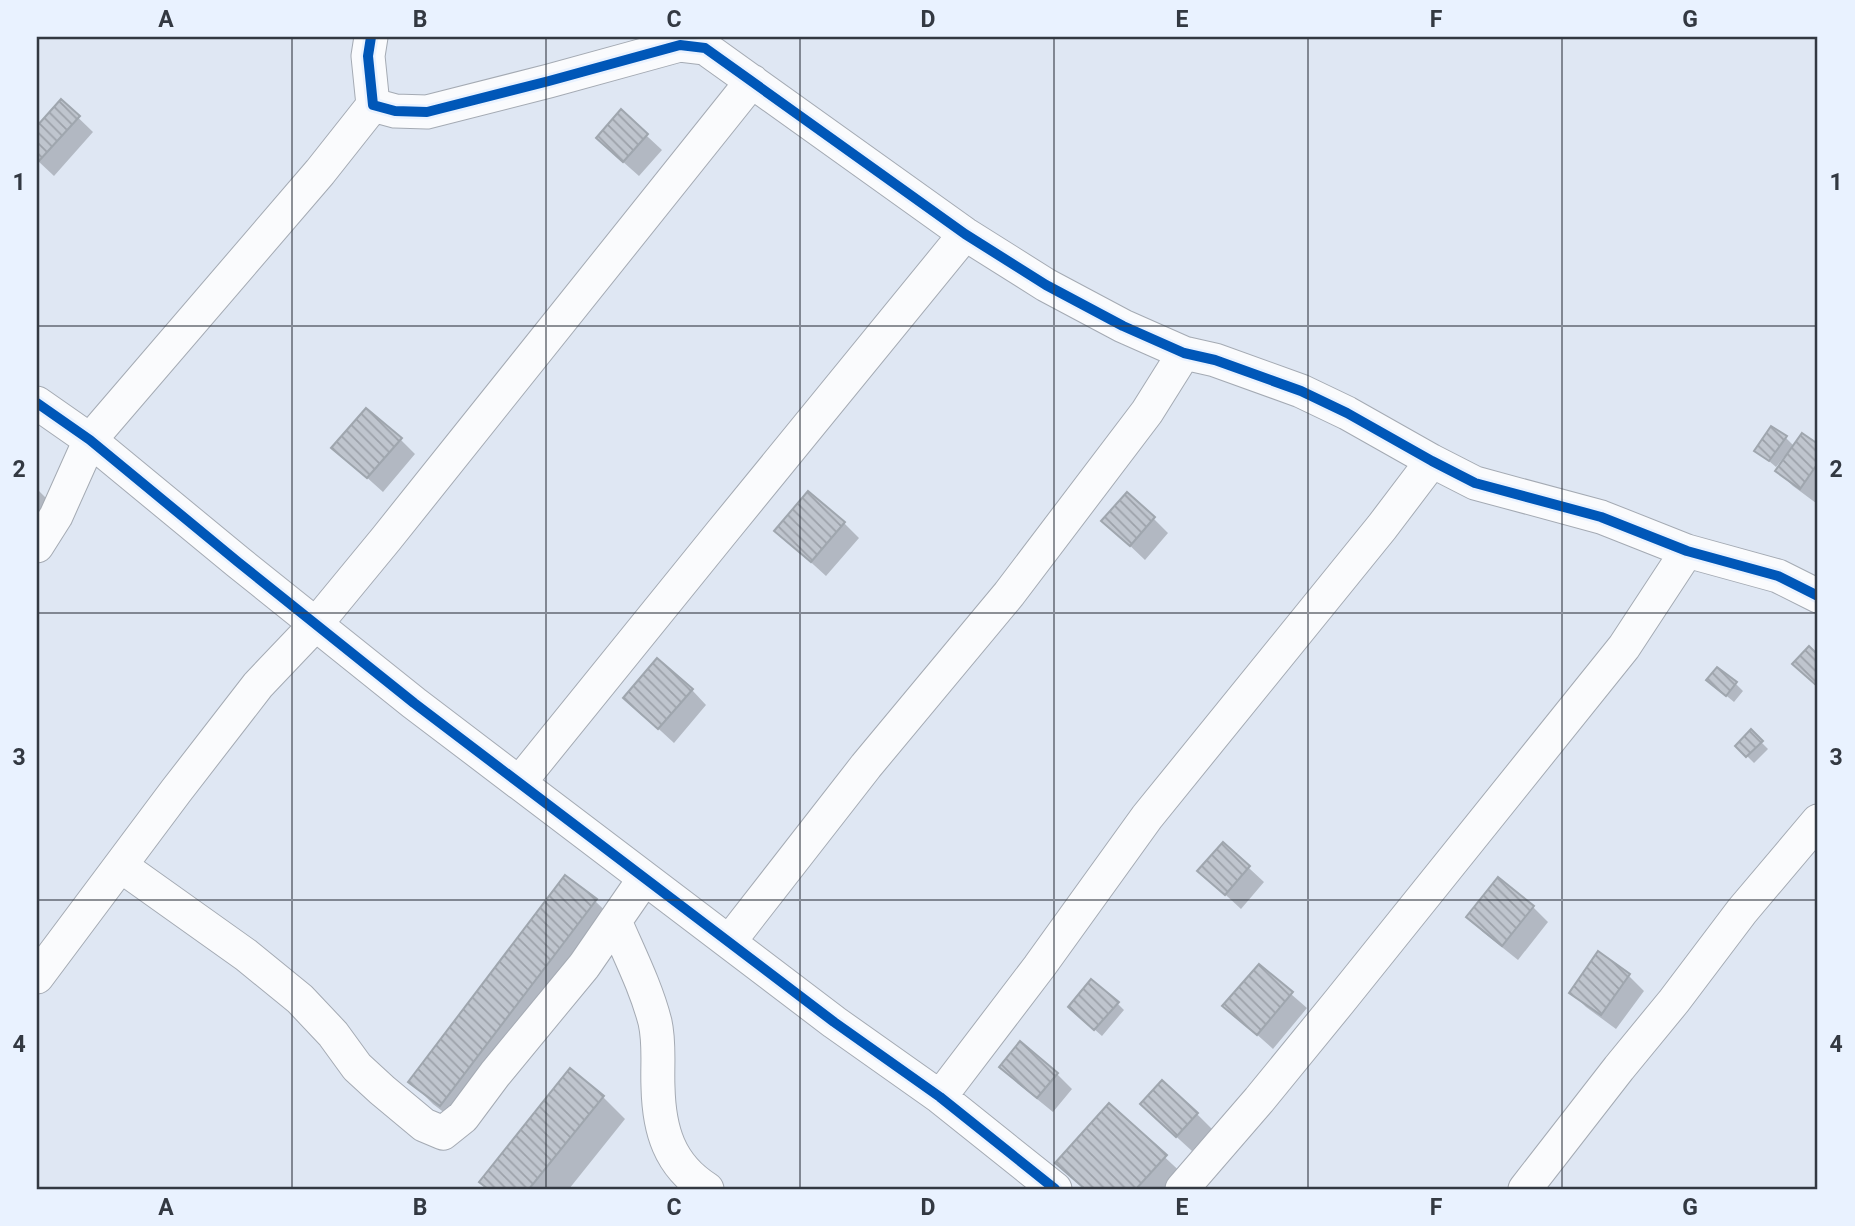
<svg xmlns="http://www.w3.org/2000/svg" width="1855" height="1226" font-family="Roboto,sans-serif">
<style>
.shadow{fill:#0003}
.building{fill:url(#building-back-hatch);stroke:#9fa6ae;stroke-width:2}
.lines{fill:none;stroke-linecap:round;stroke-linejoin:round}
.minor-casing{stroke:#a4aab3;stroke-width:35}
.minor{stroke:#fafbfd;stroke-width:33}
.cycleway-casing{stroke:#e9f2ff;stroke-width:15}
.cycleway{stroke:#0057b8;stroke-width:10}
.grid{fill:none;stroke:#333942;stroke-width:2;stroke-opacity:0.55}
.neatline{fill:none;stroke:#333942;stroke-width:2.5}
.grid-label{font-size:23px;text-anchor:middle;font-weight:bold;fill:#333942}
</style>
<defs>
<pattern id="building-back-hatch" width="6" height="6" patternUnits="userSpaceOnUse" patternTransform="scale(1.75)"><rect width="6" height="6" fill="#bfc5ce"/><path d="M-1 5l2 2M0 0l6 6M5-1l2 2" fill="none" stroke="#9ca1a9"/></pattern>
</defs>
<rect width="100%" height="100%" fill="#dfe7f3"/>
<!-- shadow -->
<path class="shadow" d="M61,101L93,132L54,176L37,160V129Z
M621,112L662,150L639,176L613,153Z
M1772,428L1786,438L1795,447L1803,436L1818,446V499L1816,503L1793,486L1778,471L1787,459L1784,457L1776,467L1756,450Z
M400,439L415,454L383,492L334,448Z
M37,489L49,501L37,518Z
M1153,518L1168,533L1145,560L1104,521Z
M844,523L859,538L826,576L792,545Z
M1736,684L1743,691L1734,702L1716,687Z
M692,690L706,705L674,743L625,698Z
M1751,732L1768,749L1754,763L1737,746Z
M1223,844L1264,882L1241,909L1215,885Z
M595,901L618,923L463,1127L433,1104L411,1082Z
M1533,907L1548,922L1518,960L1483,932L1468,917Z
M1599,953L1629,976L1644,991L1616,1029L1586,1007L1571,992Z
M1259,966L1307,1008L1273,1049L1225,1006Z
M1117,1003L1124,1010L1102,1036L1077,1014Z
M1002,1067L1057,1074L1072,1089L1053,1112L1016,1082Z
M603,1097L625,1119L569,1189H489L482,1182Z
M1109,1105L1188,1179L1178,1189H1085L1058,1163Z
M1197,1114L1212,1129L1192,1151L1157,1119Z"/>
<!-- building -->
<path class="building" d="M61,99L80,116L38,162L37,161V126Z
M621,109L648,134L623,162L596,138Z
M366,408L402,438L367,478L331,448Z
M1771,426L1787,436L1769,461L1754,451Z
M1802,433L1818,444V463L1800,489L1775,471Z
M808,491L845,522L811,562L774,531Z
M1127,492L1155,517L1130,546L1101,521Z
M1809,646L1818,655V684L1817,686L1792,664Z
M657,658L693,689L658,729L623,698Z
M1717,667L1737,682L1726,696L1706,680Z
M1751,729L1763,741L1746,757L1735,746Z
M1223,842L1250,866L1225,895L1197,871Z
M565,875L597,899L440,1106L408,1082Z
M1498,877L1534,906L1502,946L1466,917Z
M1598,951L1630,974L1601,1015L1569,993Z
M1259,964L1293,992L1257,1035L1222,1006Z
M1091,979L1119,1002L1094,1030L1068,1007Z
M1020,1041L1058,1073L1037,1098L999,1067Z
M570,1068L604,1096L529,1189H488L479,1182Z
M1162,1080L1198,1113L1176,1137L1140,1104Z
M1109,1103L1167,1155L1136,1189H1085L1055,1163Z"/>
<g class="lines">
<!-- minor casing -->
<g class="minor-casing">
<path id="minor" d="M371,37L368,56L373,105L395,111L427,112L549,81L680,45L705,48L965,234L1046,285L1123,326L1184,353L1215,360L1301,391L1347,413L1432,461L1475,483L1601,517L1687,551L1778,576L1818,596
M37,403L90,440L238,562L414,703L834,1022L940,1097L1055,1189
M37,546L56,516L90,440L320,172L373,105
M519,783L722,532L965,234
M121,866L246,955L300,999L333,1034L357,1067L382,1090L424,1125L443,1133L463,1117L495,1074L584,966L644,879
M615,921C629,954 646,987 655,1022C660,1044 657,1065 658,1087C659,1130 669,1165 707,1189
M729,942L866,766L1009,594L1147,412L1184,353
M37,977L176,791L258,685L316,624L386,539L752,81
M940,1097L1039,967L1147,817L1382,527L1432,461
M1182,1189L1259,1100L1339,1002L1624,647L1687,551
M1525,1189L1619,1068L1674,1001L1742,911L1818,821"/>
</g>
<!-- minor -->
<use href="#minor" class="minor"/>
<!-- cycleway casing -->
<g class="cycleway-casing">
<path id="cycleway" d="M371,37L368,56L373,105L395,111L427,112L549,81L680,45L705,48L965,234L1046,285L1123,326L1184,353L1215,360L1301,391L1347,413L1432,461L1475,483L1601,517L1687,551L1778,576L1818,596
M37,403L90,440L238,562L414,703L834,1022L940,1097L1055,1189"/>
</g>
<!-- cycleway -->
<use href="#cycleway" class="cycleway"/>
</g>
<!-- grid -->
<path class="grid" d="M292,37V1189M546,37V1189M800,37V1189M1054,37V1189M1308,37V1189M1562,37V1189M37,326H1818M37,613H1818M37,900H1818"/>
<!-- border -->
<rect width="1855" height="1226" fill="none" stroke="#e9f2ff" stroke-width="77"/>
<rect x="38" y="38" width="1778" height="1150" class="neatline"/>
<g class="grid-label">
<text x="166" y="27">A</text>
<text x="420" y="27">B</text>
<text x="674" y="27">C</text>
<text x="928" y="27">D</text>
<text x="1182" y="27">E</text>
<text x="1436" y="27">F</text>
<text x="1690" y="27">G</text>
<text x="19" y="190">1</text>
<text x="1836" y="190">1</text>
<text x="19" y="477">2</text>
<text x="1836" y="477">2</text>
<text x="19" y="765">3</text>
<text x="1836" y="765">3</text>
<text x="19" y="1052">4</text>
<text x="1836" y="1052">4</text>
<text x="166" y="1215">A</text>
<text x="420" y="1215">B</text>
<text x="674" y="1215">C</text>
<text x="928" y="1215">D</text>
<text x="1182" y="1215">E</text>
<text x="1436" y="1215">F</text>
<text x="1690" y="1215">G</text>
</g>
</svg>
